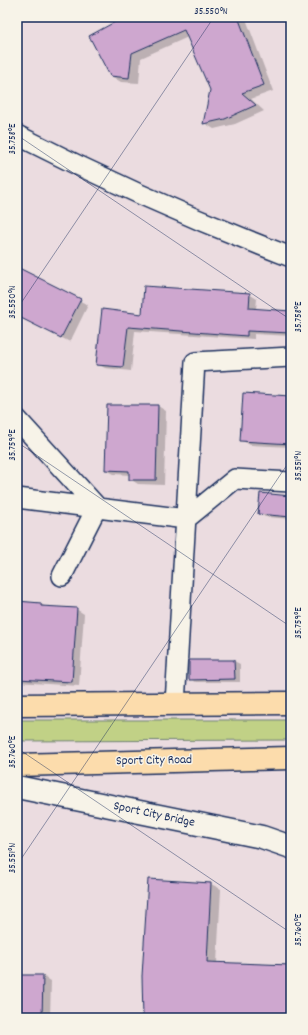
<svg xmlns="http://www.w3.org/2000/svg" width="308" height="1035" font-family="Dekko,sans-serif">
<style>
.green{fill:#c1d186;stroke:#6e8072}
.shadow{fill:#0003}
.building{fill:#cea7cf;stroke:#1b2f5e}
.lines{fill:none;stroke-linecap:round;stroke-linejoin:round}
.street-casing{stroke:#1b2f5e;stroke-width:22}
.secondary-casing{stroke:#1b2f5e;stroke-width:25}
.primary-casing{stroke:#1b2f5e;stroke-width:25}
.street{stroke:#f7f3e8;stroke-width:19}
.secondary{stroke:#f7f3e8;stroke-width:22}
.primary{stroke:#fcdcac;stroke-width:22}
.ticks{fill:none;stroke:#1b2f5e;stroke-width:1;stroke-opacity:0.45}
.labels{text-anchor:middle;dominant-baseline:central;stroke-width:3;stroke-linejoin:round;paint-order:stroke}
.street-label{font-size:13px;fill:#1b2f5e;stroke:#f7f3e8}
.neatline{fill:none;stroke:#1b2f5e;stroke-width:1.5}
.ticks-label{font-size:10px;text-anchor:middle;fill:#1b2f5e}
</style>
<rect width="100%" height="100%" fill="#ebdce0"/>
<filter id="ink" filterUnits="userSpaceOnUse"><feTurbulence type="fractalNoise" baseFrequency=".025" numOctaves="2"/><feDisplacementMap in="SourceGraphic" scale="8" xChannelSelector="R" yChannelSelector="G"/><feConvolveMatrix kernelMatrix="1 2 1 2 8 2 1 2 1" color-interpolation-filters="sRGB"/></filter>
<g filter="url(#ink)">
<!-- green -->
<path class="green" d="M17,720H291V740L17,741Z"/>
<!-- shadow -->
<path class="shadow" d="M126,17H243L246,19L273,91L251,99L264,111L235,124L214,129L204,123L211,90L188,37L141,58L139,83L121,82L111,76Z
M17,268L88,305L70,342L17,315Z
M249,294L257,299L256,309L291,312V336L254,334V339L135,331L131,371L105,368L97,364L103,310L143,315Z
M291,397V447L250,445L241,440Z
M108,406H158L166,411L164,485L138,484L130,479V475L114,474L106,470Z
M291,497V519L265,517L259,513Z
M17,602L41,604L46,607L76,609L84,614L79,686L17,682Z
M234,661L240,664V682H196L190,679Z
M149,880L211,884L221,889L217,963L291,965V1018H143Z
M17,976H43L51,981L50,1018H17Z"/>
<!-- building -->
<path class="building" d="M124,17H238L264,85L242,93L256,105L225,119L203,124L210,90L184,30L132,53L129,78L110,76L89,36Z
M17,267L81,299L61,338L17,316Z
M144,286L250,293L249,308L291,311V333L247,331V336L128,327L123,367L96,365L102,309L142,314Z
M243,393L291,396V444L240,441Z
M107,405H158L156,480H129V471L105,470Z
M260,493L291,496V517L258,514Z
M17,601L41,603V606L77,608L72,682L17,679Z
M189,660H234L235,679L189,680Z
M148,879L211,883L207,962L291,965L289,1018H143L142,976Z
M17,975H43L42,1018H17Z"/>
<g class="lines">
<!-- street casing -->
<g class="street-casing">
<path id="street" d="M17,135C105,180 199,222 291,257
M17,419L97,507L62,576
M17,498L186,519L235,479L291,482
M175,704L195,362L291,357"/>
</g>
<!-- secondary casing -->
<g class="secondary-casing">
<path id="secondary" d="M17,787L262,837L291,847"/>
</g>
<!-- primary casing -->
<g class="primary-casing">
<path id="primary" d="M17,705L291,703
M17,765L291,758"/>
</g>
<!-- street -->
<use href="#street" class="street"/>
<!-- secondary -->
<use href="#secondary" class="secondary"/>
<!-- primary -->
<use href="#primary" class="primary"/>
</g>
</g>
<!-- ticks -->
<path class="ticks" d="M17,135L291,320M17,309L214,17M17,442L291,627M17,748L291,933M17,865L291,459M289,1018L291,1015"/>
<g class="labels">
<!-- street labels -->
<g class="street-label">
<text transform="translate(154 761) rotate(-1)">Sport City Road</text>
<text transform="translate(154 815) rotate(12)">Sport City Bridge</text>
</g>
</g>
<!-- margin -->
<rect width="308" height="1035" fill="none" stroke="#f7f3e8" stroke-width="44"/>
<rect x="22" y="22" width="264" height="991" class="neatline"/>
<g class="ticks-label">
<text x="211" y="14">35.550°N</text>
<text transform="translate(11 139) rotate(-90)" y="4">35.758°E</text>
<text transform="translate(11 302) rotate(-90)" y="4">35.550°N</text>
<text transform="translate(297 317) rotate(-90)" y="4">35.758°E</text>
<text transform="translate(11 445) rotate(-90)" y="4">35.759°E</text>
<text transform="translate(297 466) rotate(-90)" y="4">35.551°N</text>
<text transform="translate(297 623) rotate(-90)" y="4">35.759°E</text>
<text transform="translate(11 752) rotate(-90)" y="4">35.760°E</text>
<text transform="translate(11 858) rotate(-90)" y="4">35.551°N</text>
<text transform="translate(297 930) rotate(-90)" y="4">35.760°E</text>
</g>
</svg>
